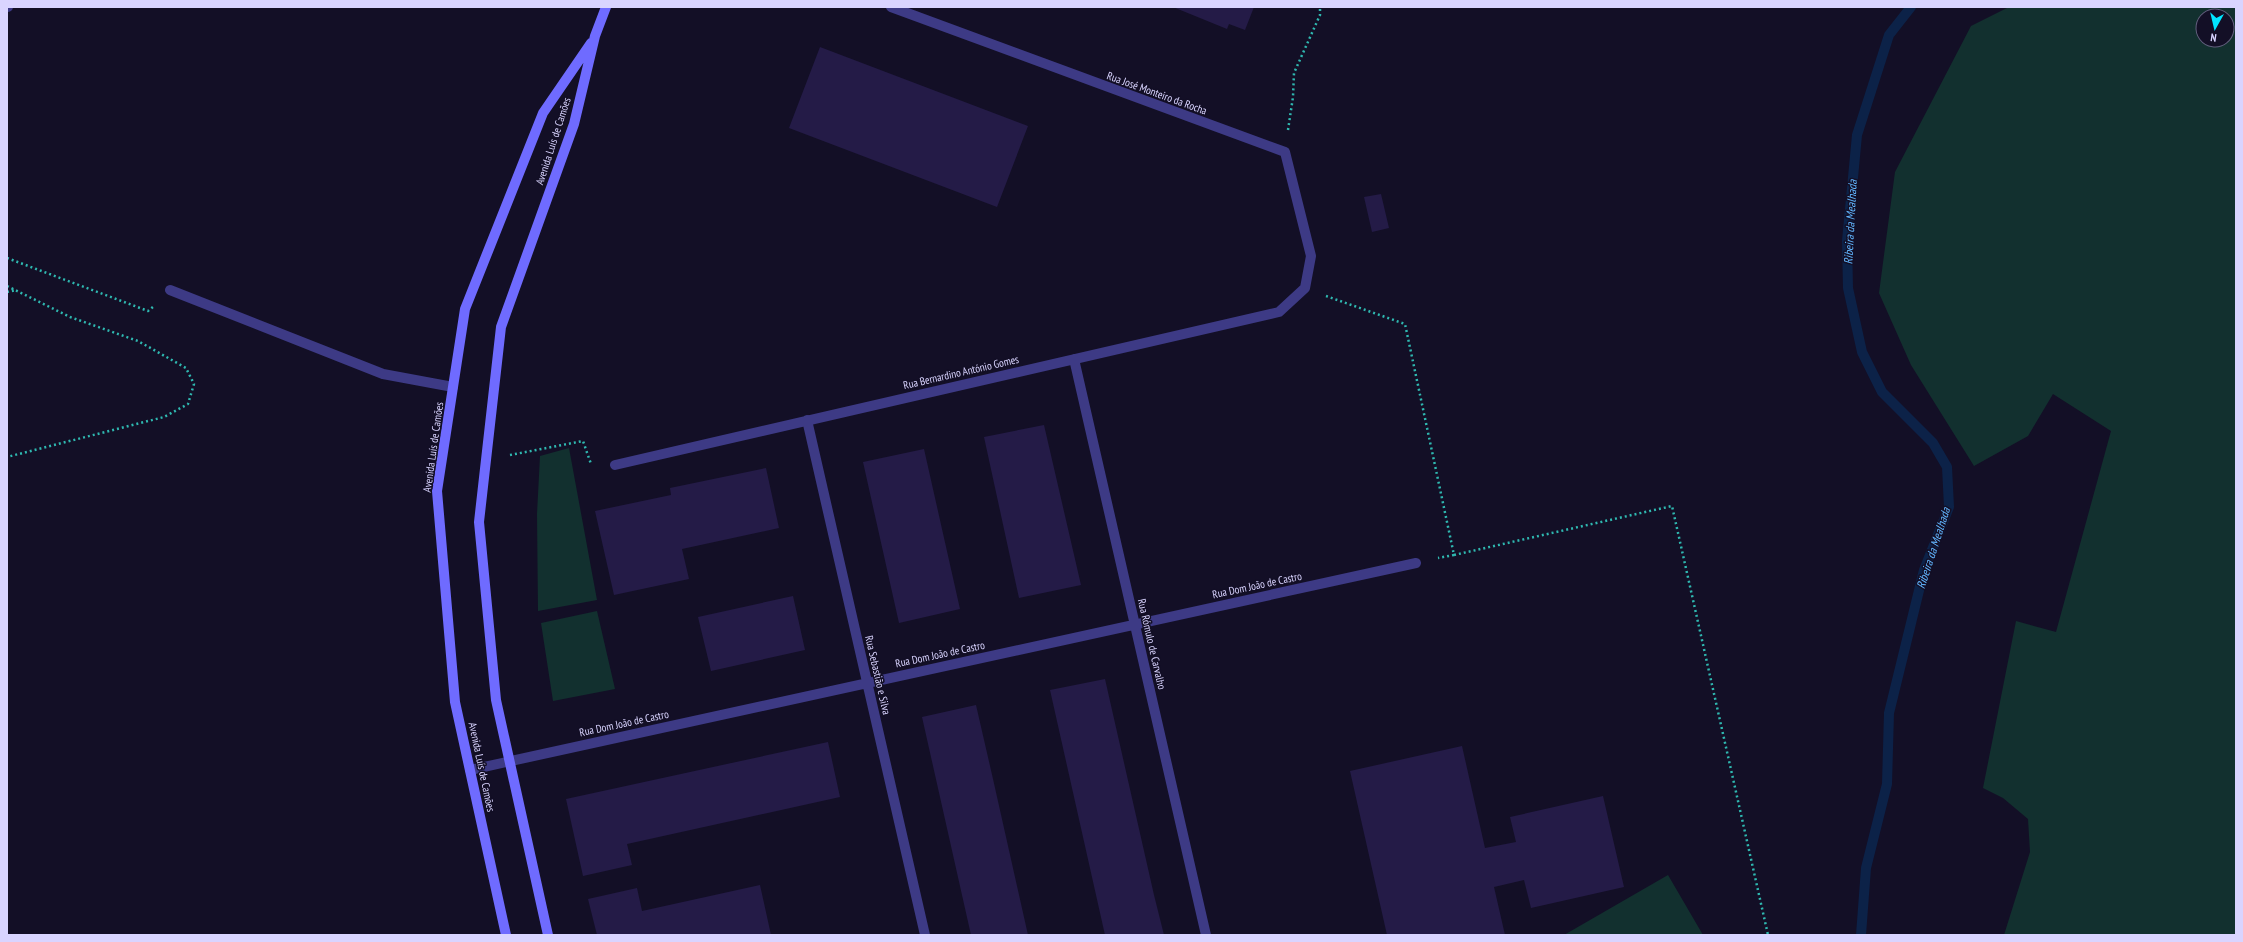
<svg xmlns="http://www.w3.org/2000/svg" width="2243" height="942" font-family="'PT Sans Narrow',sans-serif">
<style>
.green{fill:#12302f;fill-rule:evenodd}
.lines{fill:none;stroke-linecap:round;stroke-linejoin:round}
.stream{stroke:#0c2248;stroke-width:10}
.building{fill:#241b47}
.path{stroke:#2fb8b0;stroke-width:2.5;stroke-dasharray:2 3;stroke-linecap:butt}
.lane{stroke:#3d3a85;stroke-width:10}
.street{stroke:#3d3a85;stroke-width:10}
.secondary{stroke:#6f6bff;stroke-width:10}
.labels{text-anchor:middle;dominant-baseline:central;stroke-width:3;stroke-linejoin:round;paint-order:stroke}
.street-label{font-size:11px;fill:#d9d4ff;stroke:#130f26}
.water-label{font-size:12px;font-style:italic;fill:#62b6ff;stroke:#130f26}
</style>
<rect width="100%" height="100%" fill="#130f26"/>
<!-- green -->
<path class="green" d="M2009,7H2236V935H2004L2030,852L2028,819L2003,798L1983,788L2016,621L2056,632L2111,431L2053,394L2028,436L1974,466L1911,365L1879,293L1895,172L1971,26ZM2203,16H2227V40H2203Z
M569,448L597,600L538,611L537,514L540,456Z
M597,611L615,689L553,701L541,623Z
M1668,875L1703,935H1564Z"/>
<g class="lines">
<!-- stream -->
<path class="stream" d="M1861,935L1866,868L1887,784L1889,713L1924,570L1949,507L1947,467L1933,443L1882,392L1862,352L1848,288L1847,241L1857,135L1889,35L1911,7"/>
</g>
<!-- building -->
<path class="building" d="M1173,7H1254L1245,30L1229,24L1227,29Z
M820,47L1028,126L997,207L789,128Z
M1381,194L1389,228L1372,232L1364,197Z
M1044,425L1081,585L1019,598L984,437Z
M924,449L960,609L899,623L863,462Z
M766,468L779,528L682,549L689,579L614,595L595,511L671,495L670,488Z
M793,596L805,650L711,671L698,617Z
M1105,679L1154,895L1164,935H1105L1050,690Z
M976,705L993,779L1028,935H971L922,717Z
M828,742L840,797L627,844L632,865L583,876L566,799Z
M1462,746L1485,848L1516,842L1510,817L1603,796L1624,887L1531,908L1524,880L1494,887L1505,935H1387L1350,771Z
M760,885L771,935H597L588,899L637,888L642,911Z"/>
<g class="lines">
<!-- path -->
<path class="path" d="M1288,130L1293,97L1294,73L1320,15V7
M7,258L148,311L154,306
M7,286L70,317L138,341L186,368L194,384L188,404L164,417L7,457
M7,292L16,290
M1326,296L1405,324L1454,555L1438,558
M510,455L583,441L591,464
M1454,555L1672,506L1768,935"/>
<!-- lane -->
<path class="lane" d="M170,290L383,374L453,387"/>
<!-- street -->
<path class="street" d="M7,7H8
M1074,359L1206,935
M807,420L925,935
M615,465L1279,312L1305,288L1311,256L1285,152L891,7
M470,770L1416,563"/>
<!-- secondary -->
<path class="secondary" d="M506,935L455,702L437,491L465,309L543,113L591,43
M548,935L496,700L479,522L501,327L574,124L595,36L606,7"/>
</g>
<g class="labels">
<!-- street labels -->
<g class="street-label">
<text transform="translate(1157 93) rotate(20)">Rua José Monteiro da Rocha</text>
<text transform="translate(553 141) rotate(-72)">Avenida Luís de Camões</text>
<text transform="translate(961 372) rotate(-13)">Rua Bernardino António Gomes</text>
<text transform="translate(433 447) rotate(-82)">Avenida Luís de Camões</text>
<text transform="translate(1257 585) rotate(-12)">Rua Dom João de Castro</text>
<text transform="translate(1152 644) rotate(77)">Rua Rómulo de Carvalho</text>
<text transform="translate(940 654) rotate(-12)">Rua Dom João de Castro</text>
<text transform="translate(878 675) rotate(77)">Rua Sebastião e Silva</text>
<text transform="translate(624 723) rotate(-12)">Rua Dom João de Castro</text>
<text transform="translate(482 767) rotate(78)">Avenida Luís de Camões</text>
</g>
<!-- water labels -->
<g class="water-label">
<text transform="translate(1850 222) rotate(-87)">Ribeira da Mealhada</text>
<text transform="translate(1933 548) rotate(-72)">Ribeira da Mealhada</text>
</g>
</g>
<!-- border -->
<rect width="2243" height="942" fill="none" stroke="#d9d4ff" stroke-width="16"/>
<!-- north arrow -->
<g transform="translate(2215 28) rotate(188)"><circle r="19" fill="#130f26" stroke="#625e7d"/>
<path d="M0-3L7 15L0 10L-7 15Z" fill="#00e5ff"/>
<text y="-6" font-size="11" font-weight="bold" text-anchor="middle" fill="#d9d4ff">N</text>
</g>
</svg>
